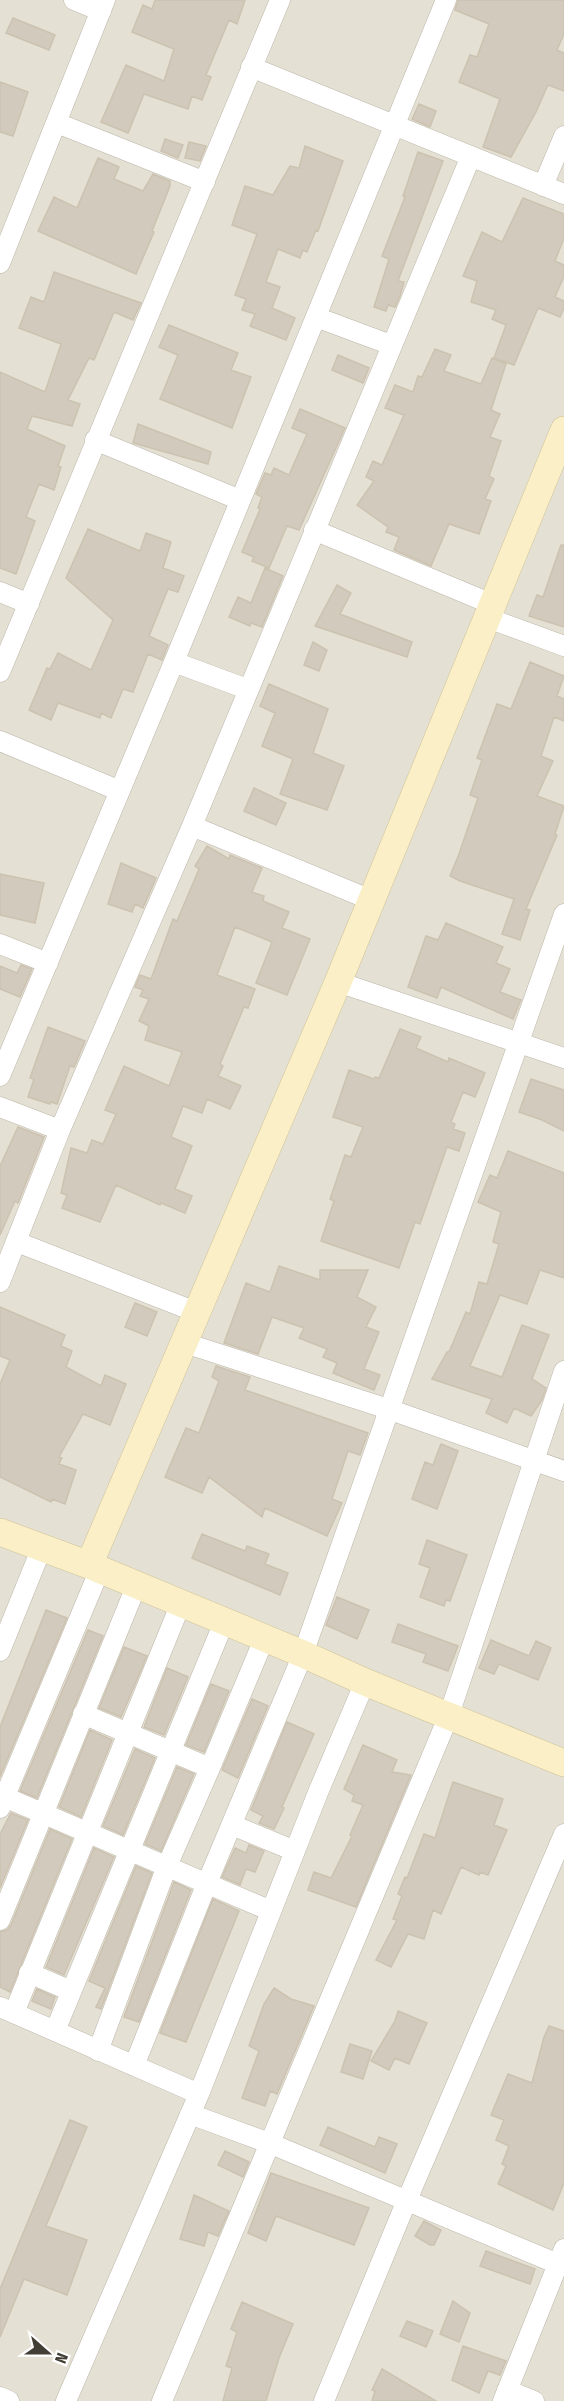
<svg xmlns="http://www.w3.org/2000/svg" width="564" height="2401" font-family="'Fira Sans Condensed',sans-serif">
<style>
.residential{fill:#e5e0d4}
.building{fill:#d2cabc;stroke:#ccc2b0;stroke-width:1.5}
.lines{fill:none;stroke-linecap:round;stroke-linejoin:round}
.street-casing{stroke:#bcb6a9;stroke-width:21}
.secondary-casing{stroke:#cec298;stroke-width:28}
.street{stroke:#fff;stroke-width:20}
.secondary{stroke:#faefc7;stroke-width:27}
</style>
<rect width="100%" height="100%" fill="#f1eee5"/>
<!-- residential -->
<path class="residential" d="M0,0H564V2401H0Z"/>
<!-- building -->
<path class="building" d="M155,0H245L237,24L229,20L206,75L211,77L202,100L192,96L188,109L144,94L128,133L101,122L126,65L164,81L174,49L132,32L143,5L152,9Z
M458,0H564V34L557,50L564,53V91L548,85L536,112L511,157L483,147L500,99L459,82L470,55L477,57L489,24L455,10Z
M13,18L55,35L49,50L6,33Z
M0,82L28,92L13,136L0,132Z
M419,104L436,111L430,127L412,119Z
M165,139L183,145L178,158L161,151Z
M189,142L206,146L200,161L185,158Z
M305,146L343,161L318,231L316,230L307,252L303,250L300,258L278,249L266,282L280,287L272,308L295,318L286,340L250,326L255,314L242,310L246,299L235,295L257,234L232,225L245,186L273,195L290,166L299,168Z
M418,152L443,161L398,281L404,282L400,296L395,307L388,305L386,311L374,307L389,259L382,256L405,197L403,196Z
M98,158L119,167L114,179L143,191L153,174L170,181V186L152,231L154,232L136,274L38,231L54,197L77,208Z
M523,198L564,214V238L555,261L564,265V276L555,297L564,301V308L560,317L538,308L514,365L494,358L506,325L492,319L496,310L471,302L477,281L463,276L482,232L502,242Z
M54,272L141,303L133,320L114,312L94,360L89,358L68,400L80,404L72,426L32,416L27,429L65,446L58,466L61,467L54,490L39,484L26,517L35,521L16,574L0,568V372L45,392L61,344L19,328L31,297L44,302Z
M169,325L238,353L231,370L251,377L232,428L160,399L178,355L159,347Z
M435,349L451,355L444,371L481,384L492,358L506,364L491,410L500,414L490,437L501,441L489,476L494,479L485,499L491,501L479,534L449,524L431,566L394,550L399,537L386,532L388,527L357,505L374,481L366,477L373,461L382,465L404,415L385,408L395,385L413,392L418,376L422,377Z
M338,355L369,368L363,383L332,370Z
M300,409L345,428L299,530L287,526L269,568L252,561L254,557L242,552L260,509L258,508L262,497L256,494L265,473L271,475L274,468L289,475L307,434L292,428Z
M138,424L211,452L208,464L133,443Z
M88,529L140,551L146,533L171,542L163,568L184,576L178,592L168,589L149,636L168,645L162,660L148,654L133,692L123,689L111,718L101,713L100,718L58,703L51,720L29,710L47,668L50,669L58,653L91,670L113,620L66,578Z
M561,545H564V627L529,616L537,595L543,597Z
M265,568L283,576L262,627L251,623L250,626L229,617L238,597L251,603Z
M337,585L351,593L340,614L412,642L407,657L315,626Z
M313,642L327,650L319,671L304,665Z
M530,662L564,676L557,696L564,699V721L554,717L541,756L553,761L537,796L564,806L555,834L557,835L526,909L530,910L520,940L502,934L514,899L460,881L450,876L459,854L478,798L470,795L482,760L477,758L497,704L511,709Z
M269,684L328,709L313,753L344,766L327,810L280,794L293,759L262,746L275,713L260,706Z
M254,788L286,803L276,825L244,811Z
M207,846L229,859L230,855L262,868L252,892L264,896L263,901L289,912L282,928L310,939L287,995L256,983L272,942L235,927L217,975L255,989L248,1008L244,1007L220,1064L223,1066L218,1076L241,1086L230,1109L207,1099L202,1113L183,1106L171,1137L192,1146L175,1189L192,1196L185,1213L161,1203L160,1205L116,1185L100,1222L62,1208L67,1195L61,1193L71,1148L87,1153L92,1140L103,1144L116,1114L105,1110L124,1066L169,1086L182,1052L145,1040L149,1026L139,1021L149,999L140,996L143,990L135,987L140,975L151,979L173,919L177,921L199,869L195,866Z
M121,863L156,878L143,908L135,904L132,912L108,904Z
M0,874L44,883L35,923L0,915Z
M446,923L503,947L496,963L510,969L500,992L521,1000L513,1019L441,987L437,998L408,987L426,936L438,940Z
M21,965L32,969L20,997L0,989V966L17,973Z
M48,1027L85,1041L74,1067L70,1066L57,1104L51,1102L50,1104L28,1097L34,1079L30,1078Z
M400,1029L421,1037L416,1048L448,1062L449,1058L485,1073L475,1097L463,1092L451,1122L455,1124L453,1129L465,1133L459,1151L447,1147L420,1224L415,1222L399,1268L321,1241L334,1201L330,1199L345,1155L351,1157L363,1127L333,1117L349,1070L374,1079L375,1077L379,1078Z
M531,1079L564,1090V1131L542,1120L519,1112Z
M18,1127L44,1137L18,1203L15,1201L0,1235V1166Z
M508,1151L564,1173V1278L540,1270L527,1304L500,1295L470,1366L502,1377L522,1325L549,1335L532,1379L546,1388L542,1400L531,1416L514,1408L507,1423L486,1413L492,1399L432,1379L447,1352H449L466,1312L470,1314L479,1282L487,1284L499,1244L493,1242L501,1212L478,1202L490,1175L497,1178Z
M279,1266L320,1280V1270H368L357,1297L376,1307L366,1327L379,1332L364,1369L380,1375L374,1390L333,1373L337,1363L323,1357L327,1349L299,1338L304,1328L272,1317L258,1354L224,1343L246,1283L270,1292Z
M135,1303L157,1312L147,1336L125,1327Z
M0,1307L65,1335L61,1346L72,1351L66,1367L101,1386L105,1375L126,1384L110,1425L83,1414L59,1457L62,1458L59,1464L76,1470L65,1504L52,1499L51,1502L0,1477V1384L10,1360L0,1356Z
M216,1366L250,1377L245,1390L368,1433L360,1455L348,1451L332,1499L342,1503L327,1536L265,1508L262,1517L209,1477L202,1493L165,1477L186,1428L199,1433L219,1381L212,1377Z
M441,1444L458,1451L437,1509L412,1499L425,1462L433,1465Z
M202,1534L245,1551L247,1546L269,1554L265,1564L288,1573L280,1595L192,1558Z
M427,1540L467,1555L450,1601L446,1600L444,1606L420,1597L430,1568L419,1564Z
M337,1597L369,1610L357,1639L326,1625Z
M46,1610L67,1618L0,1777V1727Z
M398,1624L458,1646L448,1671L423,1662L426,1654L392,1642Z
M88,1630L103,1636L37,1798L20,1791Z
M491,1640L529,1656L536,1641L551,1648L538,1680L499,1664L494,1674L479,1668Z
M124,1647L147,1656L121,1717L99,1708Z
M167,1668L188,1677L164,1735L144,1727Z
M211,1684L229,1691L204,1752L186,1745Z
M252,1699L268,1706L238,1778L222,1770Z
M287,1722L314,1734L282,1807L284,1808L274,1829L259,1823L263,1816L251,1810Z
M90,1730L112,1740L81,1817L59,1807Z
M363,1745L397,1760L392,1772L411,1775L356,1907L308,1890L314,1872L331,1878L352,1836L350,1835L363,1805L352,1801L354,1795L344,1789Z
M135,1749L155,1758L123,1835L103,1826Z
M177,1767L194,1774L161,1851L145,1844Z
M453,1782L503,1799L494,1825L507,1830L488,1875L480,1872L479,1875L461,1867L441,1914L433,1910L424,1939L408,1934L391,1967L376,1960L397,1920L393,1919L402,1896L398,1894L405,1877L407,1878L424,1834L435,1838Z
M11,1813L28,1820L0,1888V1834Z
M50,1829L72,1839L10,1992L0,1987V1932L7,1930L11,1925Z
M249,1845L264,1851L255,1872L246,1869L240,1885L222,1877L235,1848L246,1853Z
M94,1848L114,1857L64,1975L46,1967Z
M136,1866L152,1873L101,2009L96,2007L105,1988L89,1981Z
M174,1882L191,1890L139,2022L124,2017Z
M213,1899L239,1911L186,2042L160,2033Z
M274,1988L291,1999L314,2006L277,2094L270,2091L265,2106L242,2098L259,2051L249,2046L264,2004Z
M37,1989L55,1997L51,2009L32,2001Z
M398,2011L427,2023L409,2064L395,2058L389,2070L371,2061L395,2021Z
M549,2026L564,2031V2183L553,2210L498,2184L506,2166L502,2164L509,2146L496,2140L504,2120L491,2115L508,2074L532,2083L544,2037Z
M350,2044L372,2051L363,2079L341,2072Z
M70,2120L87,2127L46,2226L87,2240L67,2295L24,2279L0,2337V2289Z
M328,2127L375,2147L379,2137L397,2144L385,2173L320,2145Z
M225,2151L249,2162L243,2177L218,2165Z
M271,2173L369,2208L354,2245L276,2216L266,2241L248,2233Z
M194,2195L229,2211L218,2236L208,2232L204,2246L180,2239Z
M424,2221L441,2230L434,2245H430L415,2236Z
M486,2251L535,2269L530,2284L480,2266Z
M453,2301L470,2313L459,2342L440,2334Z
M242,2302L293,2324L279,2358L266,2401H223L232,2368L226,2366L237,2332L231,2329Z
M407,2321L433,2331L426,2347L400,2336Z
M463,2346L506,2361L500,2375L488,2371L479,2393L452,2380Z
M382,2369L436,2401H372L375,2391L372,2390Z"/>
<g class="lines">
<!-- street casing -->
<g class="street-casing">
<path id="street" d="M74,0L101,11
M251,67L564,194
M57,123L205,182
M543,186L564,136
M0,263L105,0
M316,317L391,345
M95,440L240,500
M314,530L494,605
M0,592L29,604
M488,618L564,646
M174,662L247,689
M0,672L280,0
M0,741L120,791
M192,826L371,900
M0,944L48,963
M338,982L564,1058
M0,1076L174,662L446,0
M0,1107L60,1130
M17,1242L196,1312
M0,1282L60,1130L192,826L471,156
M185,1343L388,1409L564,1471
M0,1651L42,1547
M83,1714L210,1768L264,1639
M0,1795L271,1911
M0,1808L100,1569
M232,1825L295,1851
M0,1920L137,1584
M29,1973L71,1991
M0,2007L199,2094
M14,2013L181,1603
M55,2031L224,1622
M98,2051L167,1866L210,1768
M134,2066L207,1883L303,1654L564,914
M190,2114L269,2143L558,2264
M507,2390L534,2401
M0,2397L9,2401
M66,2401L199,2094L319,1790L365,1682
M162,2401L449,1715L564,1371
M324,2401L407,2200L564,1834
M503,2401L564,2249"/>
</g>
<!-- secondary casing -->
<g class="secondary-casing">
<path id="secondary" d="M0,1532L89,1565L303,1654L365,1682L564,1763
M89,1565L338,982L564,430"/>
</g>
<!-- street -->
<use href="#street" class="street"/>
<!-- secondary -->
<use href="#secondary" class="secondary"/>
</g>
<!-- north arrow -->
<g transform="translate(48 2353) rotate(111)" stroke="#ffffff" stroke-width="4.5" paint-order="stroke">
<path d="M0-4.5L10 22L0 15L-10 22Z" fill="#433e35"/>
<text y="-9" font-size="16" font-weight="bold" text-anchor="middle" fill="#433e35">N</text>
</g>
</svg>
